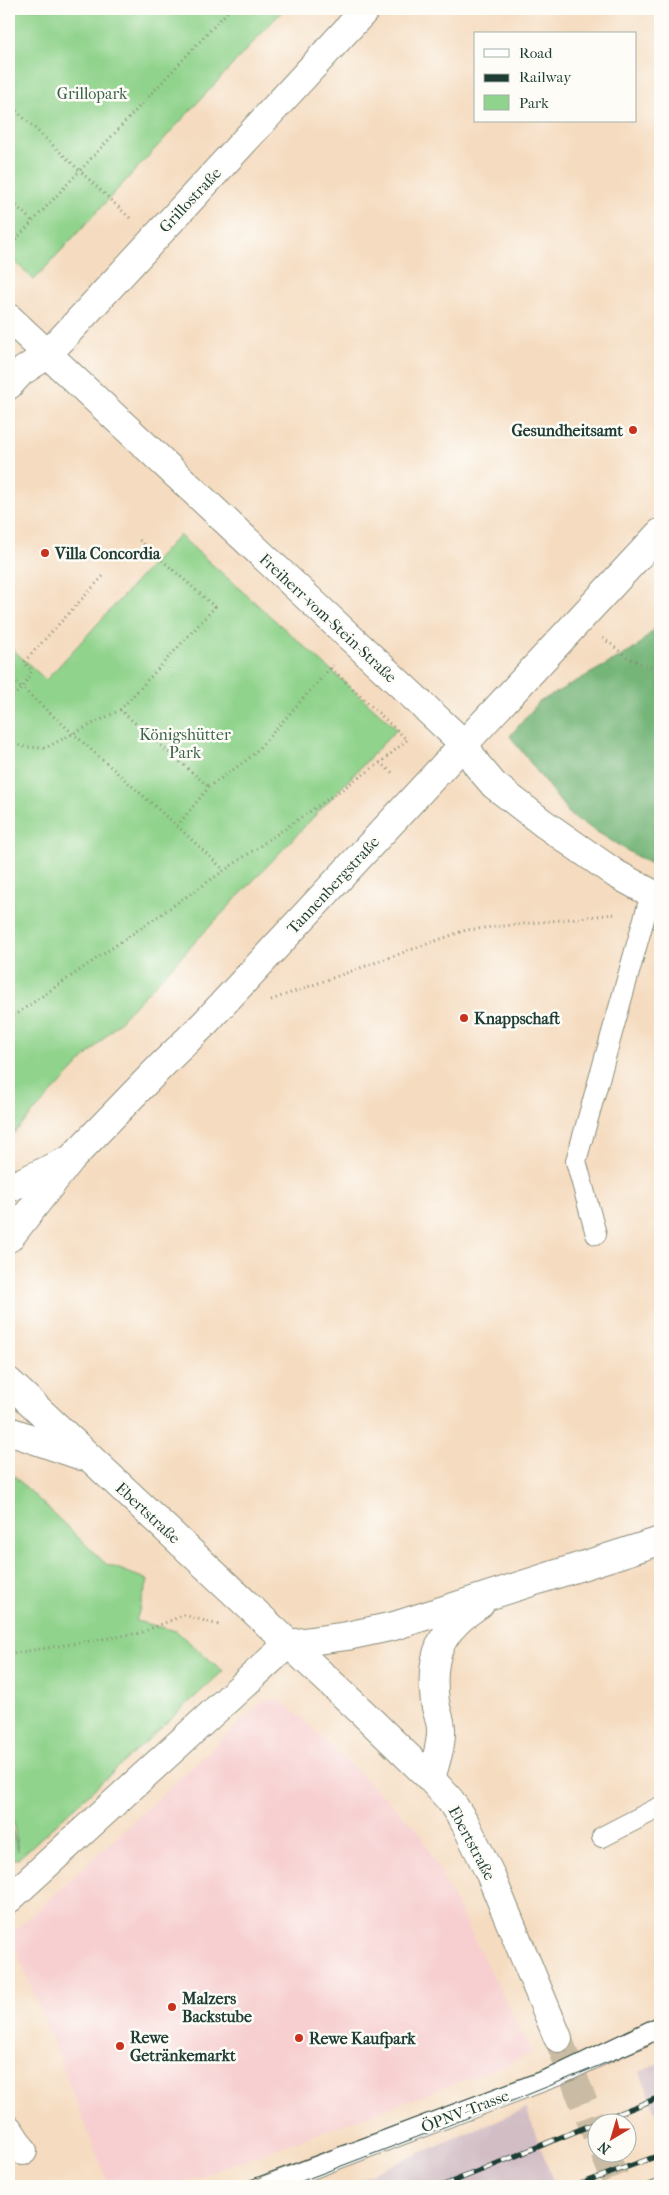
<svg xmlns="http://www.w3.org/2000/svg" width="669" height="2195" font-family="'IM FELL French Canon',serif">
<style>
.built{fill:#f7cfd0}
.industrial{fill:#d2bdc5}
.green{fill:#90d38c;stroke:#588860}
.forest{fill:#74b578;stroke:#4a7956}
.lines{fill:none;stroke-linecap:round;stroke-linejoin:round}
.secondary-tunnel{stroke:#cabca4;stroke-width:28;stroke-dasharray:28 14;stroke-linecap:butt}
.lane-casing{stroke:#8a8c7a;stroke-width:22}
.street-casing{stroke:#8a8c7a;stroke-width:30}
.secondary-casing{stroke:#8a8c7a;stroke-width:30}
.path{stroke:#8a8c7a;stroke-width:3;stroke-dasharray:1 4;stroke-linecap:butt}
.lane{stroke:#fff;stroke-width:20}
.street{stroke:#fff;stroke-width:28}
.secondary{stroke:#fff;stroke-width:28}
.tram{stroke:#1f3d34;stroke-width:1}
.rail-casing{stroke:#1f3d34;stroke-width:5.5}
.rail{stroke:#fdfcf7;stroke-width:4;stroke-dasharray:11;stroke-linecap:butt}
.poi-dot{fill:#c8321e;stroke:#fdfcf7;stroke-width:2}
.labels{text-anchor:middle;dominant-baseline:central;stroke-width:5;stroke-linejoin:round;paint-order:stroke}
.park-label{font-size:16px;fill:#3b624a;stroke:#fdfcf7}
.street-label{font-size:16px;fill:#1f3d34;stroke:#fdfcf7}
.poi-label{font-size:16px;font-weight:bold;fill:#1f3d34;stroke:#fdfcf7;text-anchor:start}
</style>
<rect width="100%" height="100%" fill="#fdfcf7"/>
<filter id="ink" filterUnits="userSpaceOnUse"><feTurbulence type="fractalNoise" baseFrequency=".02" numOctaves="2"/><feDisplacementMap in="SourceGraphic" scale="10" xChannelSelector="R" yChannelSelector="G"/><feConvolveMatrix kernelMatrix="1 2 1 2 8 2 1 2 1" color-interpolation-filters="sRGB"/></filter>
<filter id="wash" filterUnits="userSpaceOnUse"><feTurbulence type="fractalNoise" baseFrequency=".0096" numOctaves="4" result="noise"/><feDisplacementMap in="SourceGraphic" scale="20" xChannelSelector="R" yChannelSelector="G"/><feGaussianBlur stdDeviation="1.12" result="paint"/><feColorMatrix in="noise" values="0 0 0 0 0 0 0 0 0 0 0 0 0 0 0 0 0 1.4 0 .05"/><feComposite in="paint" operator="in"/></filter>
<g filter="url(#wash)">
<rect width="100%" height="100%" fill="#f5dcc0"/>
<!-- built -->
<path class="built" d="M278,1699L305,1721L419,1831L532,2053L501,2067L173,2186H109L11,1935L264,1700Z"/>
<!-- industrial -->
<path class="industrial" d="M660,2063V2123L640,2072Z
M526,2108L555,2186H343Z"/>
<!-- green -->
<path class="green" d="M9,9H284L34,280L9,256Z
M179,535L397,729L13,1134L9,1136V646L46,680Z
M9,1471L106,1564L148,1580L136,1621L176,1631L223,1671L19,1858L9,1861V1821L18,1851L9,1796Z"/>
<!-- forest -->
<path class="forest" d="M660,624V868L641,859L571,816L510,736L539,702L634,649Z"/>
</g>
<g filter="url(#ink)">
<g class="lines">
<!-- secondary-tunnel -->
<path class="secondary-tunnel" d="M558,2038L596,2134
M604,2152L618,2186"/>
<!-- lane casing -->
<g class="lane-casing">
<path id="lane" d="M596,1234L576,1161L651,894
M602,1837L660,1807
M266,2186L559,2075L660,2027"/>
</g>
<!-- street casing -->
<g class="street-casing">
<path id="street" d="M9,318L464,744L477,765L494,785L543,823L616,874L660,898
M9,385L21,372L47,355L366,9
M431,1779C435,1763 442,1745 441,1729C441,1720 436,1711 435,1702C429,1655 440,1630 480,1604
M9,1899L288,1644L347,1636L394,1626L660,1541
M9,2130L23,2151"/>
</g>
<!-- secondary casing -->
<g class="secondary-casing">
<path id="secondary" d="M9,1188L67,1161
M9,1238L71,1159L163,1064L204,1024L660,533
M9,1382L363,1713L431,1779L450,1800L465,1823L490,1874L558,2038
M9,1431L82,1456"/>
</g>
<!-- path -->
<path class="path" d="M9,104L130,218
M9,199L32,221
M9,247L230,9
M603,638L627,657L660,672
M331,668L407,740L380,763
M9,676L22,688L32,671L24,662L105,574
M9,700L22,688L177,826L223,869
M120,710L215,607L137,538
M9,743L25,747L45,748L120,710L209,787
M177,826L209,787L252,756L333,665
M271,1000L466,930L616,914
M9,1019L380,763L394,774
M9,1654L140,1633L184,1615L222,1626"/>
<!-- lane -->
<use href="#lane" class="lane"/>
<!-- street -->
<use href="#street" class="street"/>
<!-- secondary -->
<use href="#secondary" class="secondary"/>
<!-- tram -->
<path class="tram" d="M234,2186L554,2066L660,2015
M289,2186L517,2099L645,2047L660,2038"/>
<!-- rail casing -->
<g class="rail-casing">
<path id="rail" d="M597,2122L660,2097
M442,2186L596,2123
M575,2186L660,2155
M647,2186L660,2181"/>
</g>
<!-- rail -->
<use href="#rail" class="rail"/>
</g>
</g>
<!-- markers -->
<g class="poi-dot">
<circle cx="633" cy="430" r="5"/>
<circle cx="45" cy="553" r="5"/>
<circle cx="464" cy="1018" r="5"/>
<circle cx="172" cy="2007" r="5"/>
<circle cx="299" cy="2038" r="5"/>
<circle cx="120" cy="2046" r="5"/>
</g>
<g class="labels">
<!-- park labels -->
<g class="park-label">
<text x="92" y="93">Grillopark</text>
<text x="185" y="734">Königshütter<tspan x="185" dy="18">Park</tspan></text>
</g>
<!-- street labels -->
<g class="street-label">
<text transform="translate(190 200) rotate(-47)">Grillostraße</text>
<text transform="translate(328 618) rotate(43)">Freiherr-vom-Stein-Straße</text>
<text transform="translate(333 885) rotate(-47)">Tannenbergstraße</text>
<text transform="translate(148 1513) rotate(43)">Ebertstraße</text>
<text transform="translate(472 1843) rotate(62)">Ebertstraße</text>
<text transform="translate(465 2111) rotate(-21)">ÖPNV-Trasse</text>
</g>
<!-- poi labels -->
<g class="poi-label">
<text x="623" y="430" text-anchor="end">Gesundheitsamt</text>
<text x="55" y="553">Villa Concordia</text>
<text x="474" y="1018">Knappschaft</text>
<text x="182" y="1998">Malzers<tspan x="182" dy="18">Backstube</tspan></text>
<text x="130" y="2037">Rewe<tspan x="130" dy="18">Getränkemarkt</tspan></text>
<text x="309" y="2038">Rewe Kaufpark</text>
</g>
</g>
<!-- margin -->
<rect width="669" height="2195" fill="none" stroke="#fdfcf7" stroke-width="30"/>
<!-- legend -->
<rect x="474" y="32" width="162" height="90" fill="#fdfcf7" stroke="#a4b0a9"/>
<rect x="484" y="49" width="25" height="8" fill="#ffffff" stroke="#a4b0a9"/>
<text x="519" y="58" font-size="15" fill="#1f3d34">Road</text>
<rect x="484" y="74" width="25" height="8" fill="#1f3d34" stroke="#a4b0a9"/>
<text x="519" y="82" font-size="15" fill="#1f3d34">Railway</text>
<rect x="484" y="95" width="25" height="15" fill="#90d38c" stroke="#a4b0a9"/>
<text x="519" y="108" font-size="15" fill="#1f3d34">Park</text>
<!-- north arrow -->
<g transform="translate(612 2138) rotate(218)"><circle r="24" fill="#fdfcf7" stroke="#a4b0a9"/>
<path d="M0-4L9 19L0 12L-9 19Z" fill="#c8321e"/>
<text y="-8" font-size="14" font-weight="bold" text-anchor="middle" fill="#1f3d34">N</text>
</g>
</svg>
